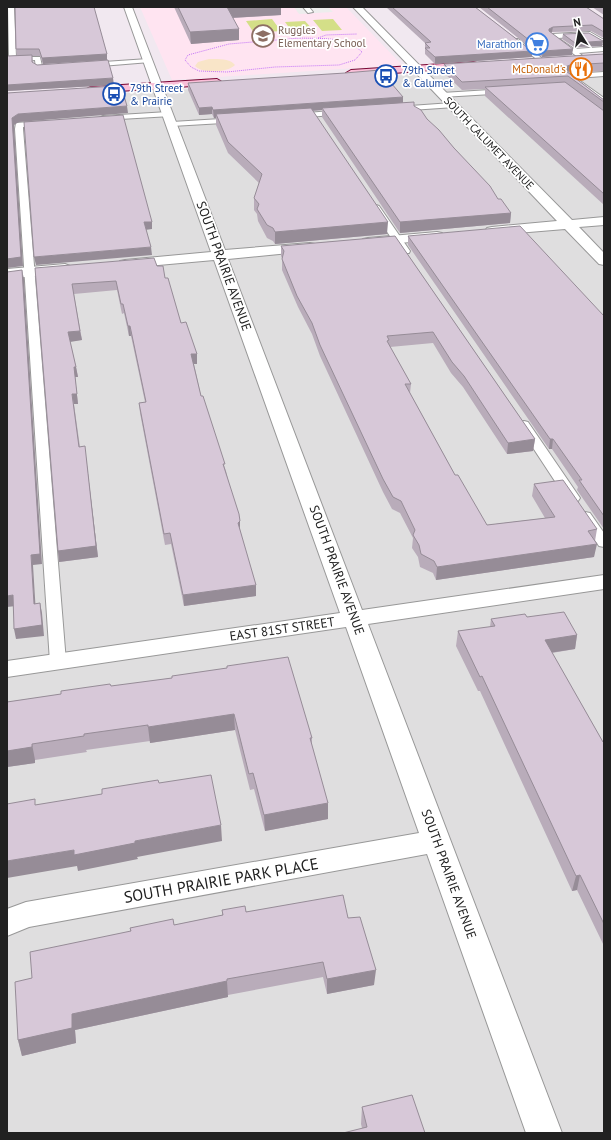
<svg xmlns="http://www.w3.org/2000/svg" width="611" height="1140" font-family="'PT Sans',sans-serif">
<style>
.residential{fill:#dfdedf}
.education{fill:#ffe4f1}
.park{fill:#f9e5c8}
.pitch{fill:#d4df88}
.parking{fill:#ededed}
.lines{fill:none;stroke-linecap:round;stroke-linejoin:round}
.service-casing{stroke:#989898;stroke-width:2}
.minor-casing{stroke:#989898;stroke-width:2}
.secondary-casing{stroke:#7a0633;stroke-width:2}
.path{stroke:#c473f8;stroke-width:1;stroke-dasharray:1 1;stroke-linecap:butt}
.service{fill:#fff;fill-rule:evenodd}
.minor{fill:#fff;fill-rule:evenodd}
.secondary{fill:#f9bfd8;fill-rule:evenodd}
.wall{fill:#b9acba}
.shaded-wall{fill:#968c97}
.building{fill:#d7c8d8;stroke:#968c97}
.labels{text-anchor:middle;dominant-baseline:central;stroke-width:3.5;stroke-linejoin:round;paint-order:stroke}
.far-education-label{font-size:11px;fill:#785e54;stroke:#fff;text-anchor:start}
.far-shop-label{font-size:11px;fill:#366cbe;stroke:#fff;text-anchor:end}
.far-food-label{font-size:11px;fill:#c56008;stroke:#fff;text-anchor:end}
.far-transit-label{font-size:11px;fill:#164399;stroke:#fff;text-anchor:start}
.far-street-label{font-size:11px;fill:#212121;stroke:#fff}
.street-label{font-size:13px;fill:#212121;stroke:#fff}
.near-street-label{font-size:16px;fill:#212121;stroke:#fff}
</style>
<rect width="100%" height="100%" fill="#f1e8f0"/>
<!-- residential -->
<path class="residential" d="M604,62V1133H7V101Z"/>
<!-- education -->
<path class="education" d="M140,7H346L402,65L172,80Z"/>
<!-- park -->
<path class="park" d="M209,59C217,59 230,58 235,65C227,73 203,74 195,66L198,62Z"/>
<!-- pitch -->
<path class="pitch" d="M272,19L281,31L254,33L246,21Z
M333,19L342,30L322,31L313,20Z
M305,21L315,32L293,33L285,22Z"/>
<!-- parking -->
<path class="parking" d="M294,7H328L333,12L299,14Z"/>
<g class="lines">
<!-- service casing -->
<g class="service-casing">
<path id="service" d="M8,7H14L16,57H40L42,66L55,65L59,67L57,68L36,69L35,60L7,62V58H9Z
M303,7H309L313,12L308,13Z
M590,32L604,40V45L589,36L558,38L574,49L604,47V51L579,53L585,58L582,60L549,36L552,34Z
M514,39H518L544,60V62H540L514,41Z
M148,59L151,61L150,62L89,67L85,65L89,63Z
M604,72V76L576,78L604,98V104L565,76L569,74Z
M506,89H509V93L442,97L438,95L442,93Z
M452,103H455V107L396,111L392,109L396,107Z
M342,110L346,112L345,114L296,118L292,116L296,114Z
M168,112L172,114L171,116L103,120L99,118L103,116Z
M237,118H240V122L172,126L168,124L172,122Z
M43,121L47,123L46,125L23,127V129L66,662L64,666L58,668L52,666L50,662L15,129L16,123Z
M376,205L379,206L410,251L409,253H401L400,251L371,208Z
M524,421L528,422L580,498L578,501L573,502L568,501L566,498L518,425L520,422Z
M585,512L590,513L604,533V547L599,546L578,516L580,513Z"/>
</g>
<!-- minor casing -->
<g class="minor-casing">
<path id="minor" d="M124,7H132L225,250L310,243L315,244L317,247L315,250L310,251L228,259L362,610L604,575V589L368,624L562,1133H526L427,854L29,927L7,936V909L26,902L419,833L346,627L7,677V661L340,613L214,260L125,268L120,267L118,264L120,261L125,260L211,252Z
M353,7H362L572,220L604,217V225L579,227L604,253V265L599,264L565,229L492,235L487,234L485,231L487,228L492,227L557,221Z
M437,232L442,233L444,236L442,239L368,246L363,245L361,242L363,239L368,238Z
M65,264L70,266L73,269L70,272L7,279V269Z"/>
</g>
<!-- secondary casing -->
<g class="secondary-casing">
<path id="secondary" d="M473,62L477,63L478,65L477,67L351,76L346,73L351,70Z
M217,79L222,82L221,84L90,93L85,90L90,87Z"/>
</g>
<!-- path -->
<path class="path" d="M300,38C321,39 346,36 362,52L355,60L339,65L275,67L227,72L199,71L191,67L185,60L188,55L229,44Z
M318,38L326,35L357,34"/>
<!-- service -->
<use href="#service" class="service"/>
<!-- minor -->
<use href="#minor" class="minor"/>
<!-- secondary -->
<use href="#secondary" class="secondary"/>
</g>
<!-- wall -->
<path class="wall" d="M15,7L107,54V60L43,64L40,56H32L33,63L37,65L114,85L7,91V32V56H24H17L16,49Z
M174,7H281V15L233,18L239,40L191,44Z
M386,7H475L532,51V57L435,64L425,54V43Z
M479,7H586L604,19V38L591,31L552,32L551,33L573,49L572,55L542,57Z
M592,7H604V15Z
M563,34L603,41L602,46L574,47L562,39Z
M604,54V71L569,73L604,100V205L485,96V89L462,90L443,72L444,64Z
M188,83L403,97V103L414,106L454,148L498,199L511,213L510,223L400,233L322,117V110L313,111L387,234L275,244L273,241L267,238L258,221L257,214L254,210V198L259,183L228,153L216,125V118H214L212,114L199,115L188,90Z
M395,236L535,439L533,451L507,454L463,387L451,373L433,343L390,347L411,384L410,393L455,475L487,525L545,518L532,496L534,484L597,529L595,541L594,557L436,580L433,573L420,567L418,557L412,548L413,538L400,513L392,509L383,492L320,356L312,334L298,307L282,270V258L281,256V246Z
M408,236L604,316V529L577,490L578,487L552,449H549L408,245Z
M157,266L165,278L181,323L197,354V364H194L201,396L226,471L256,596L184,606L171,544L165,545L140,413L139,403L145,402L131,336H129L124,313L122,314L117,290L74,294L82,340L70,341L76,367L78,377H75L78,404H74L80,447L86,457L98,557L59,562L58,551L35,268Z
M527,617L577,635L575,649L552,653L603,742H604V946L577,890L572,891L480,691H478L456,646L458,631L490,627L491,619Z
M227,666L312,738V747L328,819L265,831L254,789L250,790L235,730L150,743V741L86,750L87,752L35,760V763L7,767V702L172,678L227,668Z
M222,910L348,918L374,985L327,994L323,977L228,995V997L75,1030L76,1043L22,1056L18,1040L130,932V928L174,925L222,915Z
M362,1107L425,1133L362,1128L361,1124Z"/>
<!-- shaded-wall -->
<path class="shaded-wall" d="M227,7H281V15L228,18Z
M553,27L552,32L548,35L549,29Z
M239,29V40L191,44L190,32Z
M603,41L602,46L574,47L575,43Z
M573,49L572,55L542,57L543,51Z
M532,51V57L435,64V57Z
M107,54V60L43,64L42,58Z
M570,65L569,72L562,68Z
M113,78L114,85L7,91V85Z
M403,97V105L322,108V110L217,117L216,114V118H214L213,110Z
M127,106L128,113L19,122L14,125L23,266L7,268L12,118L18,114Z
M212,107V114L199,115V108Z
M511,213L510,223L400,233V222Z
M144,222H152V229L145,230Z
M388,222L387,234L275,244V232Z
M151,247L152,255L36,265L34,257Z
M22,270L24,279L42,564L33,565L36,614L34,604L31,555Z
M128,326H130L131,336H129Z
M80,331L82,340L70,342L68,332Z
M191,354H197V364H192Z
M74,367H76L78,377H75L78,404H74L72,394Z
M535,439L533,451L507,454L508,443Z
M550,439H553L552,449H549Z
M86,457L98,557L59,562L58,551Z
M240,521V532L238,523Z
M597,544L594,557L436,580L437,567Z
M256,585V596L184,606L183,595Z
M13,595L16,606L7,607V596Z
M40,603L42,613L44,636L16,639L14,629Z
M577,635L575,649L542,654L545,640Z
M234,714L235,730L150,743L148,727Z
M32,744L35,760V763L7,767V751Z
M328,803V819L265,831L264,815Z
M221,825L222,841L137,857L138,859L78,871L77,866L7,878V861L74,850L135,841Z
M580,875L577,890L572,891L576,876Z
M376,970L374,985L327,994V979Z
M227,981L228,997L75,1030L76,1043L22,1056L18,1040L72,1014Z"/>
<!-- building -->
<path class="building" d="M15,7H94L107,54L42,58L39,49H16Z
M178,7H227L239,29L190,32Z
M392,7H475L532,51L435,57L425,48H430L425,43L431,42Z
M487,7H586L604,19V32L592,25L553,27L549,29V31L573,49L543,51Z
M589,33L603,41L575,43L563,34Z
M604,54V63L570,65L562,68L604,100V102L568,76L462,82L444,64Z
M32,55V62L37,65L108,60L113,78L7,85V56Z
M380,70L403,97L213,110L212,107L199,108L188,83L345,73Z
M565,82L604,111V194L485,87Z
M115,86V88L122,89L127,106L18,114L12,118L21,257L7,259V93Z
M414,102V106L421,110L427,119L439,130L454,148L490,186L498,199H501L511,213L400,222L322,108Z
M311,108L388,222L275,232L273,228L267,225L257,209L259,204L254,198L262,174L228,142L216,114Z
M123,115L152,222H144L151,247L34,257L24,122Z
M520,226L604,316V516L579,480H582L553,439H550L408,236Z
M395,236L535,439L508,443L464,376L452,362L433,332L387,336L389,340L387,341L411,384H405L455,475H458L487,525L555,517L534,484L563,480L597,529L588,531L597,544L437,567L434,561L421,554L419,545L413,535L415,530L401,501L393,497L383,479L320,345L312,323L297,296L282,259L284,251L281,246Z
M154,258L157,266H163L165,278H168L181,323L186,322L197,354H191L201,396H203L225,464H223L239,514L240,521L238,523L256,585L183,595L170,533L164,534L139,403L146,402L130,326H128L123,304H121L116,281L72,284L80,331L68,332L76,367H74L77,394H72L79,447L85,446L96,546L58,551L35,268Z
M22,270L40,554L31,555L34,604L40,603L42,625L14,629L13,595L7,596V272Z
M564,612L577,635L545,640L603,742H604V924L580,875L576,876L482,676L480,677L458,631L495,626L491,619L525,614L527,617Z
M288,657L312,738H310L328,803L264,815L253,773L249,774L234,714L148,727V725L84,734V736L32,744V747L7,751V702L61,694V691L110,684L111,686L172,678V676L227,668V666Z
M211,775L221,825L135,841V843L74,855V850L7,861V804L35,799V805L102,794V789L158,780L159,783Z
M343,895L348,918L360,917L376,970L327,979L323,962L227,979V981L72,1014V1028L18,1040L15,982L32,978L30,952L131,931L130,928L173,919L174,925L223,915L222,910L245,906L246,912Z
M412,1095L425,1133H343L367,1127L362,1107Z"/>
<!-- icons -->
<defs>
<g id="school-ring" transform="scale(1.15)"><circle r="9.5" fill="#fff" stroke="#8d6e63" stroke-width="1.5"/><path d="M0-5L7-2L0 1L-7-2ZM-4 1L0 2.5L4 1V4Q0 6-4 4Z" fill="#8d6e63"/></g>
<g id="supermarket-ring" transform="scale(1.15)"><circle r="9.5" fill="#fff" stroke="#3f7fe0" stroke-width="1.5"/><path d="M-6-5.5h2.5l.6 2H6L4.5 2H-2.5L-4.4-4H-6ZM-1.5 3.2a1.3 1.3 0 1 0 .1 0ZM3 3.2a1.3 1.3 0 1 0 .1 0Z" fill="#3f7fe0"/></g>
<g id="restaurant-ring" transform="scale(1.15)"><circle r="9.5" fill="#fff" stroke="#e8710a" stroke-width="1.5"/><path d="M-5-6h1v4h1v-4h1v4h1v-4h1v5L-1.5 .5V6h-2V.5L-5-1ZM5-6V6H3V1.5H1.5Q1.5-4 5-6Z" fill="#e8710a"/></g>
<g id="bus-ring" transform="scale(1.15)"><circle r="9.5" fill="#fff" stroke="#1a4fb4" stroke-width="1.5"/><path d="M-5-6H5V4H4V6H2V4H-2V6H-4V4H-5ZM-3.5-4V0h7V-4ZM-3.5 1.2v1.5H-2V1.2ZM2 1.2v1.5H3.5V1.2Z" fill="#1a4fb4"/></g>
</defs>
<g fill-rule="evenodd">
<use href="#school-ring" x="263" y="36"/>
<use href="#supermarket-ring" x="537" y="44"/>
<use href="#restaurant-ring" x="581" y="69"/>
<use href="#bus-ring" x="386" y="76"/>
<use href="#bus-ring" x="114" y="94"/>
</g>
<g class="labels">
<!-- far-education labels -->
<g class="far-education-label">
<text x="278" y="30">Ruggles<tspan x="278" dy="13">Elementary School</tspan></text>
</g>
<!-- far-shop labels -->
<g class="far-shop-label">
<text x="522" y="44">Marathon</text>
</g>
<!-- far-food labels -->
<g class="far-food-label">
<text x="566" y="69">McDonald's</text>
</g>
<!-- far-transit labels -->
<g class="far-transit-label">
<text x="402" y="70">79th Street<tspan x="402" dy="13">&amp; Calumet</tspan></text>
<text x="130" y="88">79th Street<tspan x="130" dy="13">&amp; Prairie</tspan></text>
</g>
<!-- far-street labels -->
<g class="far-street-label">
<text transform="translate(489 143) rotate(46)">SOUTH CALUMET AVENUE</text>
</g>
<!-- street labels -->
<g class="street-label">
<text transform="translate(224 266) rotate(70)">SOUTH PRAIRIE AVENUE</text>
<text transform="translate(337 570) rotate(70)">SOUTH PRAIRIE AVENUE</text>
<text transform="translate(282 629) rotate(-8)">EAST 81ST STREET</text>
<text transform="translate(449 874) rotate(70)">SOUTH PRAIRIE AVENUE</text>
</g>
<!-- near-street labels -->
<g class="near-street-label">
<text transform="translate(221 880) rotate(-10)">SOUTH PRAIRIE PARK PLACE</text>
</g>
</g>
<!-- border -->
<rect width="611" height="1140" fill="none" stroke="#212121" stroke-width="16"/>
<!-- north arrow -->
<g transform="translate(579 32) rotate(349)" stroke="#ffffff" stroke-width="3" paint-order="stroke">
<path d="M0-3L7 15L0 10L-7 15Z" fill="#212121"/>
<text y="-6" font-size="11" font-weight="bold" text-anchor="middle" fill="#212121">N</text>
</g>
</svg>
